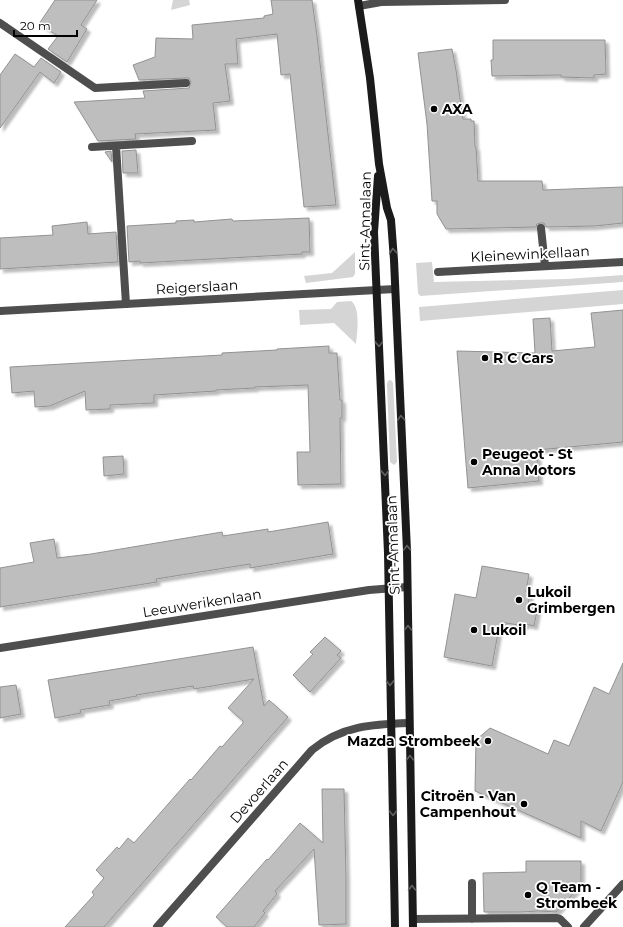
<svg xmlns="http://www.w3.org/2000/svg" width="623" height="927" font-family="Montserrat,sans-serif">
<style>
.green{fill:#d5d5d5}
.building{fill:#bebebe;stroke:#929292;filter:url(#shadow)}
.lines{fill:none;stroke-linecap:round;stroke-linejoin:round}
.lane{stroke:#4e4e4e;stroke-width:8}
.street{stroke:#4e4e4e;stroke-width:8}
.secondary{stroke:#1b1b1b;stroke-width:8}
.oneway{stroke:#5f5f5f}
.poi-dot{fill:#000;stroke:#fff;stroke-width:1.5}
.labels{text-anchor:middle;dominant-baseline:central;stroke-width:3.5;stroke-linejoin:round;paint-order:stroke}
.poi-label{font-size:14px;font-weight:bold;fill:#000;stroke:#fff;text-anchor:start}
.street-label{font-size:14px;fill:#000;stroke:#fff}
</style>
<defs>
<filter id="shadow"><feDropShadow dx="3.5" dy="3.5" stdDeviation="1" flood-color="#0004"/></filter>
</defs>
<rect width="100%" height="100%" fill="#fff"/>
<!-- green -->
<path class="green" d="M173,0H189L190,5L171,10Z
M355,252V274L353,277L306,283L304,276L332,273Z
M432,262L434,282L567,279L623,275V282L420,296L418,293L416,263Z
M623,290V304L420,321L419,307Z
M351,301C361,308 357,333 356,344L334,323L300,325L299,310L331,309L337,302Z
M390,380L392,381L393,383L397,462L394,465L390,462L387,384L388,381Z"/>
<!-- building -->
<path class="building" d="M55,0H97L81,25L87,29L67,62L48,49L58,36L39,24Z
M271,0H312L317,36L336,205L304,207L290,74L281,75L277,34L236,39L238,64H225L230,101L213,103L216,130L135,134L136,139L98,141L74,102L145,98L143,91L189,88L191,82L189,78H186L139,80L133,65L155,57L156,38L193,39L192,25L264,18V16L273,14Z
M493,40H605L606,74L594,75V78L561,77V75L492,76L491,60H493Z
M452,49L456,70L463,119H471V121H474L475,147H476L478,181H542L543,190L623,187V223L595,226L546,227L544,223H541L537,224L536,227L446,229L437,214V201H432L427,124L418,53Z
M15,54L34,67L41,58L61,72L54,83L40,72L0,128V75Z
M136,150L138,173H123L122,151Z
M111,151L112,162L105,152Z
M309,218L310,252H302V254L140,263V261L129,262L127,226L176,223V221L194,220V222L232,219L233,221Z
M87,222L88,234L116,232L118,262L0,269V238L53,235L52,226Z
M623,310V442L537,450L539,481L468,488L457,351L535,353L533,319L550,318L552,351L595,347L591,313Z
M329,346V353H337L340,400H342V418H340L341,484L298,485L297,452H310L308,385L255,387V388L216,390V391L154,395V403L110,405V409L86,410L85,391L50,406L35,407L34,391L12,393L10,367L222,355V353L277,350V349Z
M123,456L124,474L104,476L103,457Z
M328,522L333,554L250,568V564L156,579L157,582L0,607V568L34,562L30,543L54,539L57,558L91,554L222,532L223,536L268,529V532Z
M482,566L529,574L526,592L530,593L528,605L538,606L534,626L525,624L524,626L500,622L492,666L444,657L455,594L476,598Z
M325,637L341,651L337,655L341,658L310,692L293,675L313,654L310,652Z
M253,647L264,706L269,700L288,717L104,927H65L94,895L92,892L104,878L96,870L117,847L119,849L128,838L134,843L190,779L191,780L220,746L222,747L243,723V721L228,708L254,679L194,689L193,686L136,695L137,696L109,701L110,705L80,710L81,713L55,718L48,680Z
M623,663V782L601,831L581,821V838L475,791L476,740L490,728L548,754L554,740L569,746L594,687L609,694Z
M16,685L21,714L0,718V687Z
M322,789H344L346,877V924L319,925L314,849L275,891L277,894L263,911L265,913L254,927H227L216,917L267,859L268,860L300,823L323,843Z
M526,861H581V885L556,912L539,911L520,912H484L483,873L526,872Z"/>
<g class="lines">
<!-- lane -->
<path class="lane" d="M0,23L95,88L186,83
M116,146L126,304
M92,147L192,141
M541,228L545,266
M472,883V919
M413,919L557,918L560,919L568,927"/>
<!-- street -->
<path class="street" d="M359,6L381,2L505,0
M438,272L623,262
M0,311L395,289
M0,648L369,590L407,587
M157,927L312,750C341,726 373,724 409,723
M584,927L623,884"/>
<!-- secondary -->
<path class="secondary" d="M358,0L370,78L379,164L387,208L391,220L394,260L407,551L413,927
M378,176L374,232L388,553L395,927"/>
</g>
<!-- one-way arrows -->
<defs><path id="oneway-chevron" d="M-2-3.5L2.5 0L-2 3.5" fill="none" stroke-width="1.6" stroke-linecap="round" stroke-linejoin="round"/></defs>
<g class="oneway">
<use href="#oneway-chevron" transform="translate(393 251) rotate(-95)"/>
<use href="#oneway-chevron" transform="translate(379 344) rotate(88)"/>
<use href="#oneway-chevron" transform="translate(401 418) rotate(-93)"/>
<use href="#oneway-chevron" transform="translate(385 473) rotate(88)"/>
<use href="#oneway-chevron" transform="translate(407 548) rotate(-92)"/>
<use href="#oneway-chevron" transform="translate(408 628) rotate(-91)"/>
<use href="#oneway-chevron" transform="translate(390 683) rotate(89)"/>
<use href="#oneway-chevron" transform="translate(410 758) rotate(-91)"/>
<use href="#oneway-chevron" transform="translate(393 813) rotate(89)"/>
<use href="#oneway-chevron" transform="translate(412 888) rotate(-91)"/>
</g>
<!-- markers -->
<g class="poi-dot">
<circle cx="434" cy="109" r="4"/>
<circle cx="485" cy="358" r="4"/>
<circle cx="474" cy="462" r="4"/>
<circle cx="519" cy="600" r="4"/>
<circle cx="474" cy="630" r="4"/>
<circle cx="488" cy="741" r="4"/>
<circle cx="524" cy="804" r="4"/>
<circle cx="528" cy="895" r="4"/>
</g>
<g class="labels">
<!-- poi labels -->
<g class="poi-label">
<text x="442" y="109">AXA</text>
<text x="493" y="358">R C Cars</text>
<text x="482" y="454">Peugeot - St<tspan x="482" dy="16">Anna Motors</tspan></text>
<text x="527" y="592">Lukoil<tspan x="527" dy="16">Grimbergen</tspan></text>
<text x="482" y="630">Lukoil</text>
<text x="480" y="741" text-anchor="end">Mazda Strombeek</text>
<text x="516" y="796" text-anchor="end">Citroën - Van<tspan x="516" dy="16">Campenhout</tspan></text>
<text x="536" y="887">Q Team -<tspan x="536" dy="16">Strombeek</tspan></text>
</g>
<!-- street labels -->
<g class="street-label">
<text transform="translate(365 221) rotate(-89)">Sint-Annalaan</text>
<text transform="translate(530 254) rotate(-3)">Kleinewinkellaan</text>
<text transform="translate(197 287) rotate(-3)">Reigerslaan</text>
<text transform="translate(393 545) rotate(-92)">Sint-Annalaan</text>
<text transform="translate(202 603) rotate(-9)">Leeuwerikenlaan</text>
<text transform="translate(259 791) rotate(-49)">Devoerlaan</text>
</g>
</g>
<!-- scale -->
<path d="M14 30v6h63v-6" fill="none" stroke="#000000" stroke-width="2"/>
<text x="20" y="30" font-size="12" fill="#000000" stroke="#ffffff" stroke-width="3" paint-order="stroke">20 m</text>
</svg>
